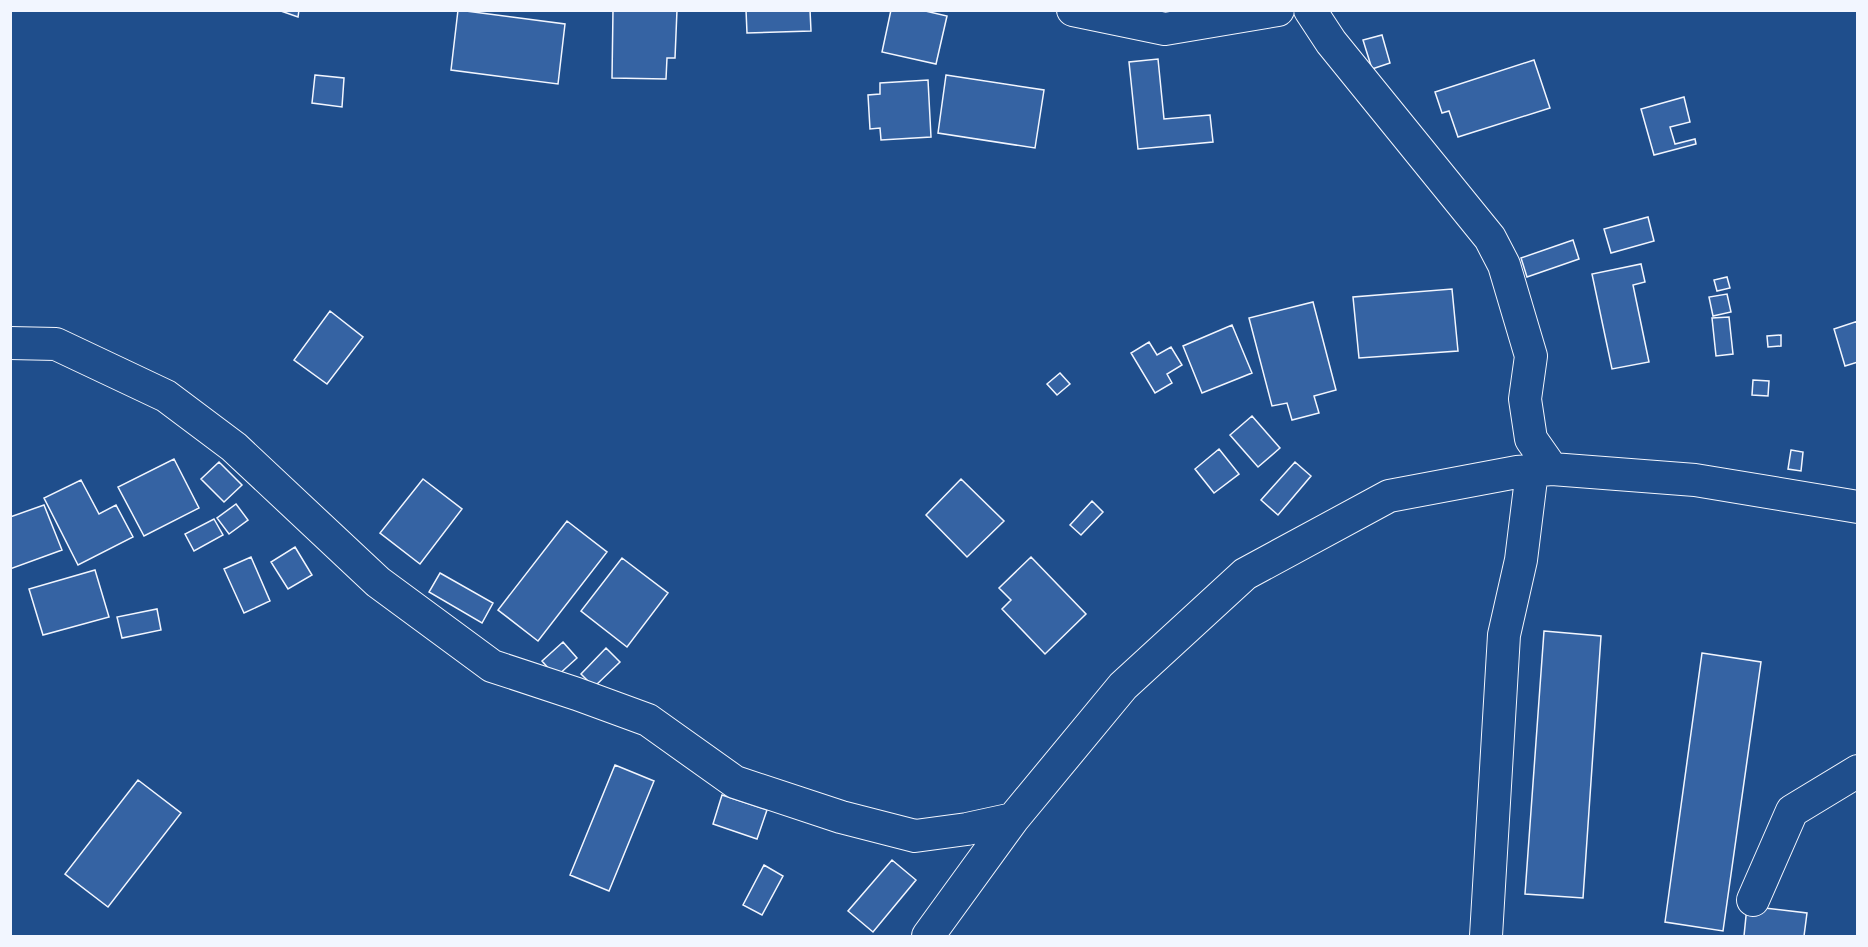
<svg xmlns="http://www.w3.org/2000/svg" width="1868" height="947" font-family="'PT Serif',serif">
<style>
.building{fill:#3563a3;stroke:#f2f6ff;stroke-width:1.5}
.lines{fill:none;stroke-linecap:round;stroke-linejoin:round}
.minor-casing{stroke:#f2f6ff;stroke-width:34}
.minor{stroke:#1f4e8c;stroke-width:32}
</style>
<rect width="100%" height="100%" fill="#1f4e8c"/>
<!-- building -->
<path class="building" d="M278,10H299L298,17Z
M458,10L565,24L558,84L451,70Z
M613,10H677L675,58H667L666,79L612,78Z
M746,10H810L811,31L747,33Z
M891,10H921L947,16L936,64L882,52Z
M1382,35L1390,63L1372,69L1363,40Z
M1158,59L1164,119L1210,115L1213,142L1138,149L1129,62Z
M1534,60L1550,108L1458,137L1449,111L1442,113L1435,92Z
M315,75L344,78L342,107L312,103Z
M946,75L1044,90L1035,148L938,133Z
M928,80L931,137L881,140L880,128L870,129L868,95L880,94V83Z
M1684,97L1690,122L1670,127L1675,144L1695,139L1696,144L1654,155L1641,109Z
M1648,217L1654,241L1611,253L1604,229Z
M1573,240L1579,259L1527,277L1521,258Z
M1641,264L1645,282L1633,285L1649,362L1612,369L1592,274Z
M1727,277L1730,288L1717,291L1714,280Z
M1452,289L1458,351L1359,358L1353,297Z
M1727,294L1731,312L1713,316L1709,297Z
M1313,302L1336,390L1314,396L1319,413L1292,420L1287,403L1272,406L1249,318Z
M330,311L363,337L327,384L294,360Z
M1729,317L1733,354L1716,356L1712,318Z
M1858,321V362L1845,366L1834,329Z
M1232,325L1252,373L1202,393L1183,346Z
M1781,335V346L1768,347L1767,336Z
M1149,342L1157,355L1171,347L1182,365L1167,374L1172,383L1155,393L1131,353Z
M1060,373L1070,384L1057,395L1047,384Z
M1753,380L1769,381L1768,396L1752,395Z
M1252,416L1280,448L1258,467L1230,435Z
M1219,449L1239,474L1214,493L1195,469Z
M1791,450L1803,452L1801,471L1788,469Z
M174,459L199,508L144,536L118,487Z
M219,462L242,485L224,502L201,479Z
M1295,462L1311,476L1278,515L1261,500Z
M423,479L462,509L420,564L380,533Z
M961,479L1004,521L967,557L926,515Z
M81,480L99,514L116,505L133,537L78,565L44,498Z
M1092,501L1103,512L1081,535L1070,525Z
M236,504L248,520L229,534L217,518Z
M44,505L62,550L10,569V517Z
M214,519L223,535L194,551L185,534Z
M567,521L607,552L538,641L498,610Z
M295,547L312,575L288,589L271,562Z
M251,557L270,601L244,613L224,569Z
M1031,557L1086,614L1045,654L1002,609L1011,600L999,588Z
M622,558L668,593L627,647L581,611Z
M95,570L109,617L43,635L29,589Z
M440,573L493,603L482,623L429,592Z
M157,609L161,630L122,638L117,617Z
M1544,631L1601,636L1583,898L1525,894Z
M563,642L577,658L556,677L542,661Z
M606,648L620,662L594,687L581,674Z
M1702,653L1761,662L1723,931L1665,922Z
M615,765L654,781L609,891L570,875Z
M138,780L181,813L108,907L65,874Z
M722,795L767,810L757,839L713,824Z
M892,860L916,880L873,932L848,911Z
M764,865L783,876L762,915L743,905Z
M1747,906L1807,913L1804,936H1744Z"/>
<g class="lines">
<!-- minor casing -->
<g class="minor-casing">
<path id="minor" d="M1073,10L1165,29L1278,10
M1310,10L1331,42L1490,238L1504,265L1531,356L1525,399L1531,439L1552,469
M10,343L56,344L166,396L234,447L378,582L492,666L577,694L648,720L735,782L841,817L915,836L967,829L1013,819
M1753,900L1792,811L1858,771
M928,936L1013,819L1123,686L1245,574L1389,496L1517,472L1552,469L1695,480L1858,507
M1486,936L1504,635L1521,560L1532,471"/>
</g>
<!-- minor -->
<use href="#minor" class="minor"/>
</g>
<!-- border -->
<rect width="1868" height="947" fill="none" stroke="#f2f6ff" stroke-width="24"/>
</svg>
